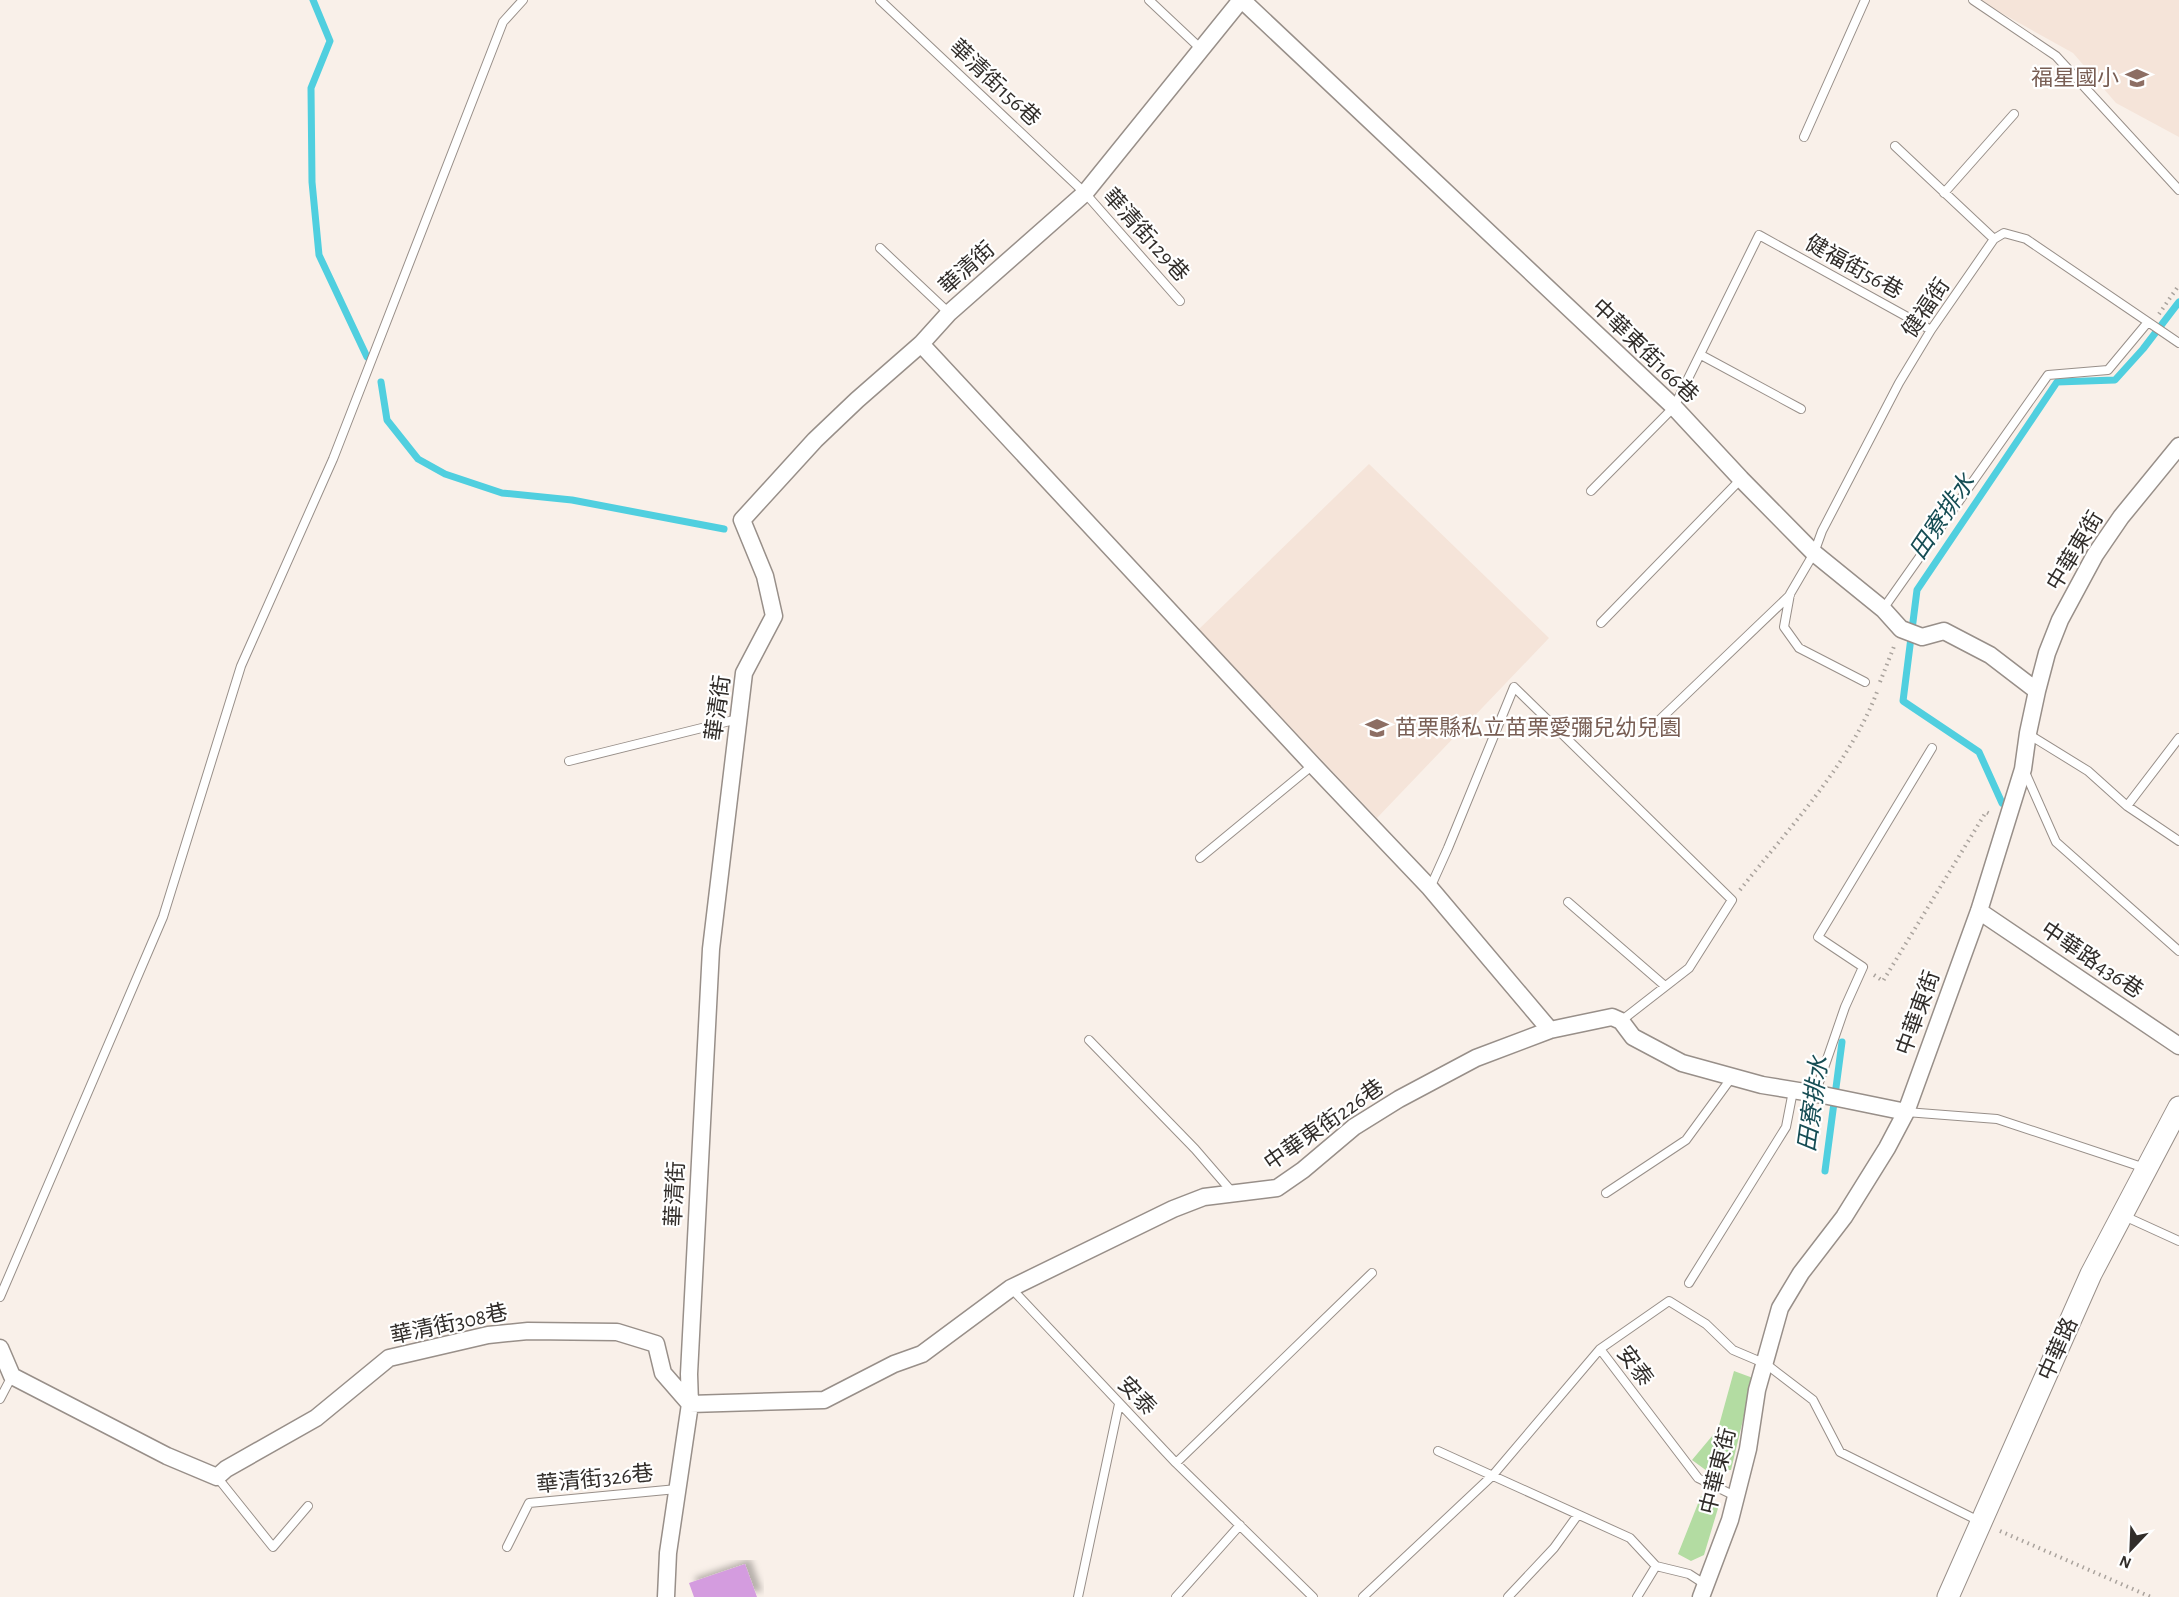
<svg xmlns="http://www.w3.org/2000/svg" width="2179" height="1597" font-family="'Alegreya Sans','Noto Sans TC',sans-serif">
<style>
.built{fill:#f5e4d9}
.green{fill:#b3dca2}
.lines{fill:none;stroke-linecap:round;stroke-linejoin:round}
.stream{stroke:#50cfdf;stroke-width:7}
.building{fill:#d49cdf;filter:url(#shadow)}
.service-casing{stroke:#988f89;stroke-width:10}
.minor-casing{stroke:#988f89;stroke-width:19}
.tertiary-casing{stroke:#988f89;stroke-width:23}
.path{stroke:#aaa39d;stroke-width:4;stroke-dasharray:1.5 4.5;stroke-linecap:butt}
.service{stroke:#fff;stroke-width:8}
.minor{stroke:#fff;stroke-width:16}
.tertiary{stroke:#fff;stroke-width:21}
.labels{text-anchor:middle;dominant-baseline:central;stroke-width:4.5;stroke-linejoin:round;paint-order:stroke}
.education-label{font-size:22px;fill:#785e54;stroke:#fff;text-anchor:end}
.street-label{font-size:22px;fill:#312d2a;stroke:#fff}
.water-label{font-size:24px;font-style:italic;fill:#164d54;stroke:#fff}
</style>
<defs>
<filter id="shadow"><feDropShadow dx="5.5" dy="-5.5" stdDeviation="3" flood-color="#0004"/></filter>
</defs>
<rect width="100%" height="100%" fill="#f9f0e9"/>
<!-- built -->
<path class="built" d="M1978,0H2179V137L2116,103L2073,53Z
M1369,464L1549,638L1377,818L1198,630Z"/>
<!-- green -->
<path class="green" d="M1734,1371L1753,1378L1731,1470L1707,1471L1692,1460L1718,1429Z
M1701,1496L1719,1505L1704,1555L1691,1561L1678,1554Z"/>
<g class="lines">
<!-- stream -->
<path class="stream" d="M313,0L330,41L311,88L312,182L319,255L367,357
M381,382L387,420L418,459L445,474L502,493L572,500L724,529
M2002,803L1979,752L1903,701L1917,590L2057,382L2115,380L2143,349L2179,302
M1825,1171L1842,1042"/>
</g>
<!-- building -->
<path class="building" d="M745,1564L757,1597H694L689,1583Z"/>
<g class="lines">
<!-- service casing -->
<g class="service-casing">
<path id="service" d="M880,0L1085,193L1180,301
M1149,0L1201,49
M1973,0L2056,56L2179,190
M1804,137L1865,0
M1895,146L1994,239
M1944,193L2014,114
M880,248L949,313
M1701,355L1801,409
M1591,491L1674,407L1759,235L1931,330
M1883,609L2048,375L2108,370L2148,322
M1601,623L1741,479
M1865,682L1799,648L1784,627L1790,594L1814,553L1822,531L1899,383L1931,330L1994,239L2004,233L2026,239L2179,343
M1651,728L1790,595
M2028,734L2088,771L2127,806L2179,841
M569,761L738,719
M2025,772L2056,842L2179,951
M2127,806L2179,738
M1200,858L1313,765
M1430,888L1448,848L1514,687L1732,900L1689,968L1621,1021
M1568,902L1665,986
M1089,1040L1195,1149L1233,1193
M1815,1094L1845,1007L1863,967L1818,937L1932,748
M1906,1112L1997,1119L2145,1168
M1606,1193L1686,1140L1732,1077
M2122,1215L2179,1241
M1689,1283L1786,1127L1793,1091
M1011,1288L1176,1463L1313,1597
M0,1297L163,917L241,666L333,459L503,22L523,0
M1600,1349L1698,1478L1735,1496
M0,1399L12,1376
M1438,1451L1630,1538L1656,1566
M1176,1463L1372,1273
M217,1477L273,1547L308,1506
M507,1547L529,1503L677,1489
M1656,1566L1689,1574L1706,1585
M1078,1597L1119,1404
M1176,1597L1240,1525
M1363,1597L1493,1475L1600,1349L1669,1301L1706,1324L1733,1350L1766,1364L1813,1400L1840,1452L1981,1522
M1508,1597L1554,1548L1577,1516
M1637,1597L1656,1566"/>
</g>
<!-- minor casing -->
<g class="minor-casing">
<path id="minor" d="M1242,0L1674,407L1741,479L1814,553L1883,609L1901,629L1922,637L1944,631L1990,655L2037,691
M921,344L1313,765L1430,888L1550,1030
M1979,911L2179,1046
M0,1348L12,1376L167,1456L217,1477L226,1469L316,1418L389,1358L488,1335L528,1331L617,1332L656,1344L663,1373L690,1404
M690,1404L824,1400L894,1364L922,1354L1011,1288L1173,1209L1204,1197L1277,1188L1303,1170L1354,1127L1399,1099L1476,1058L1550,1030L1612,1017L1621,1021L1633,1037L1682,1063L1762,1085L1823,1095L1906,1112
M666,1597L668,1553L690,1404L689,1374L711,949L744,673L774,616L765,576L742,520L815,440L857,400L921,344L949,313L1085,193L1241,0
M1701,1597L1730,1520L1748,1449L1757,1390L1780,1308L1801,1273L1844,1217L1887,1148L1906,1112L1979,911L2023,769L2028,733L2037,691L2047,653L2060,620L2095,555L2121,517L2179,446"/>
</g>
<!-- tertiary casing -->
<g class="tertiary-casing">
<path id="tertiary" d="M1948,1597L2091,1274L2179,1107"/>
</g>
<!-- path -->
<path class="path" d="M2159,314L2179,285
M1880,682L1895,644
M1740,890C1788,829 1849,765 1877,692
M1874,975L1883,981L1986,812L1992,815
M2000,1531L2151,1597"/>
<!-- service -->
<use href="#service" class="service"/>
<!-- minor -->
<use href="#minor" class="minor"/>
<!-- tertiary -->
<use href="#tertiary" class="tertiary"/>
</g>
<!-- icons -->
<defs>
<g id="school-bare" transform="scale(1.8)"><path d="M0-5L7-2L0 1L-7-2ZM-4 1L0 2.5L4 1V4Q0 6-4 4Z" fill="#8d6e63" stroke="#fff" stroke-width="2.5" paint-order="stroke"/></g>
</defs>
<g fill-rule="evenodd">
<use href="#school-bare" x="2137" y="78"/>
<use href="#school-bare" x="1377" y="728"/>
</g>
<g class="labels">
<!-- education labels -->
<g class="education-label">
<text x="2119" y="78">福星國小</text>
<text x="1395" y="728" text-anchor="start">苗栗縣私立苗栗愛彌兒幼兒園</text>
</g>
<!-- street labels -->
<g class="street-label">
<text transform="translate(995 83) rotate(43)">華清街156巷</text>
<text transform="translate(1146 235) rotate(48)">華清街129巷</text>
<text transform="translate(1854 267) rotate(29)">健福街56巷</text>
<text transform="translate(967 268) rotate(-42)">華清街</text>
<text transform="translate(1926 308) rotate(-56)">健福街</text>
<text transform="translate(1645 351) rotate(44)">中華東街166巷</text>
<text transform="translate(2075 551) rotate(-59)">中華東街</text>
<text transform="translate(718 708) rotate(-82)">華清街</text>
<text transform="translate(2092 960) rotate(34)">中華路436巷</text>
<text transform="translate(1918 1013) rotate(-70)">中華東街</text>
<text transform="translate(1324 1125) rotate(-35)">中華東街226巷</text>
<text transform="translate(675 1194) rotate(-87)">華清街</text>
<text transform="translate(449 1324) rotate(-12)">華清街308巷</text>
<text transform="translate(2058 1349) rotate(-66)">中華路</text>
<text transform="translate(1635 1366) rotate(53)">安泰</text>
<text transform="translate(1137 1396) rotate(46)">安泰</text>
<text transform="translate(1718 1471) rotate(-76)">中華東街</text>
<text transform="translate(595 1479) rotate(-6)">華清街326巷</text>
</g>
<!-- water labels -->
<g class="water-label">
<text transform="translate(1943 517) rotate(-56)">田寮排水</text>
<text transform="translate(1814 1104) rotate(-82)">田寮排水</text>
</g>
</g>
<!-- north arrow -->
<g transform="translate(2131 1549) rotate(203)" stroke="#ffffff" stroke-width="4.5" paint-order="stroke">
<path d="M0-4.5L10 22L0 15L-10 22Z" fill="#312d2a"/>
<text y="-9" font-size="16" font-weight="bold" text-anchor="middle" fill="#312d2a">N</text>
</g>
</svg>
